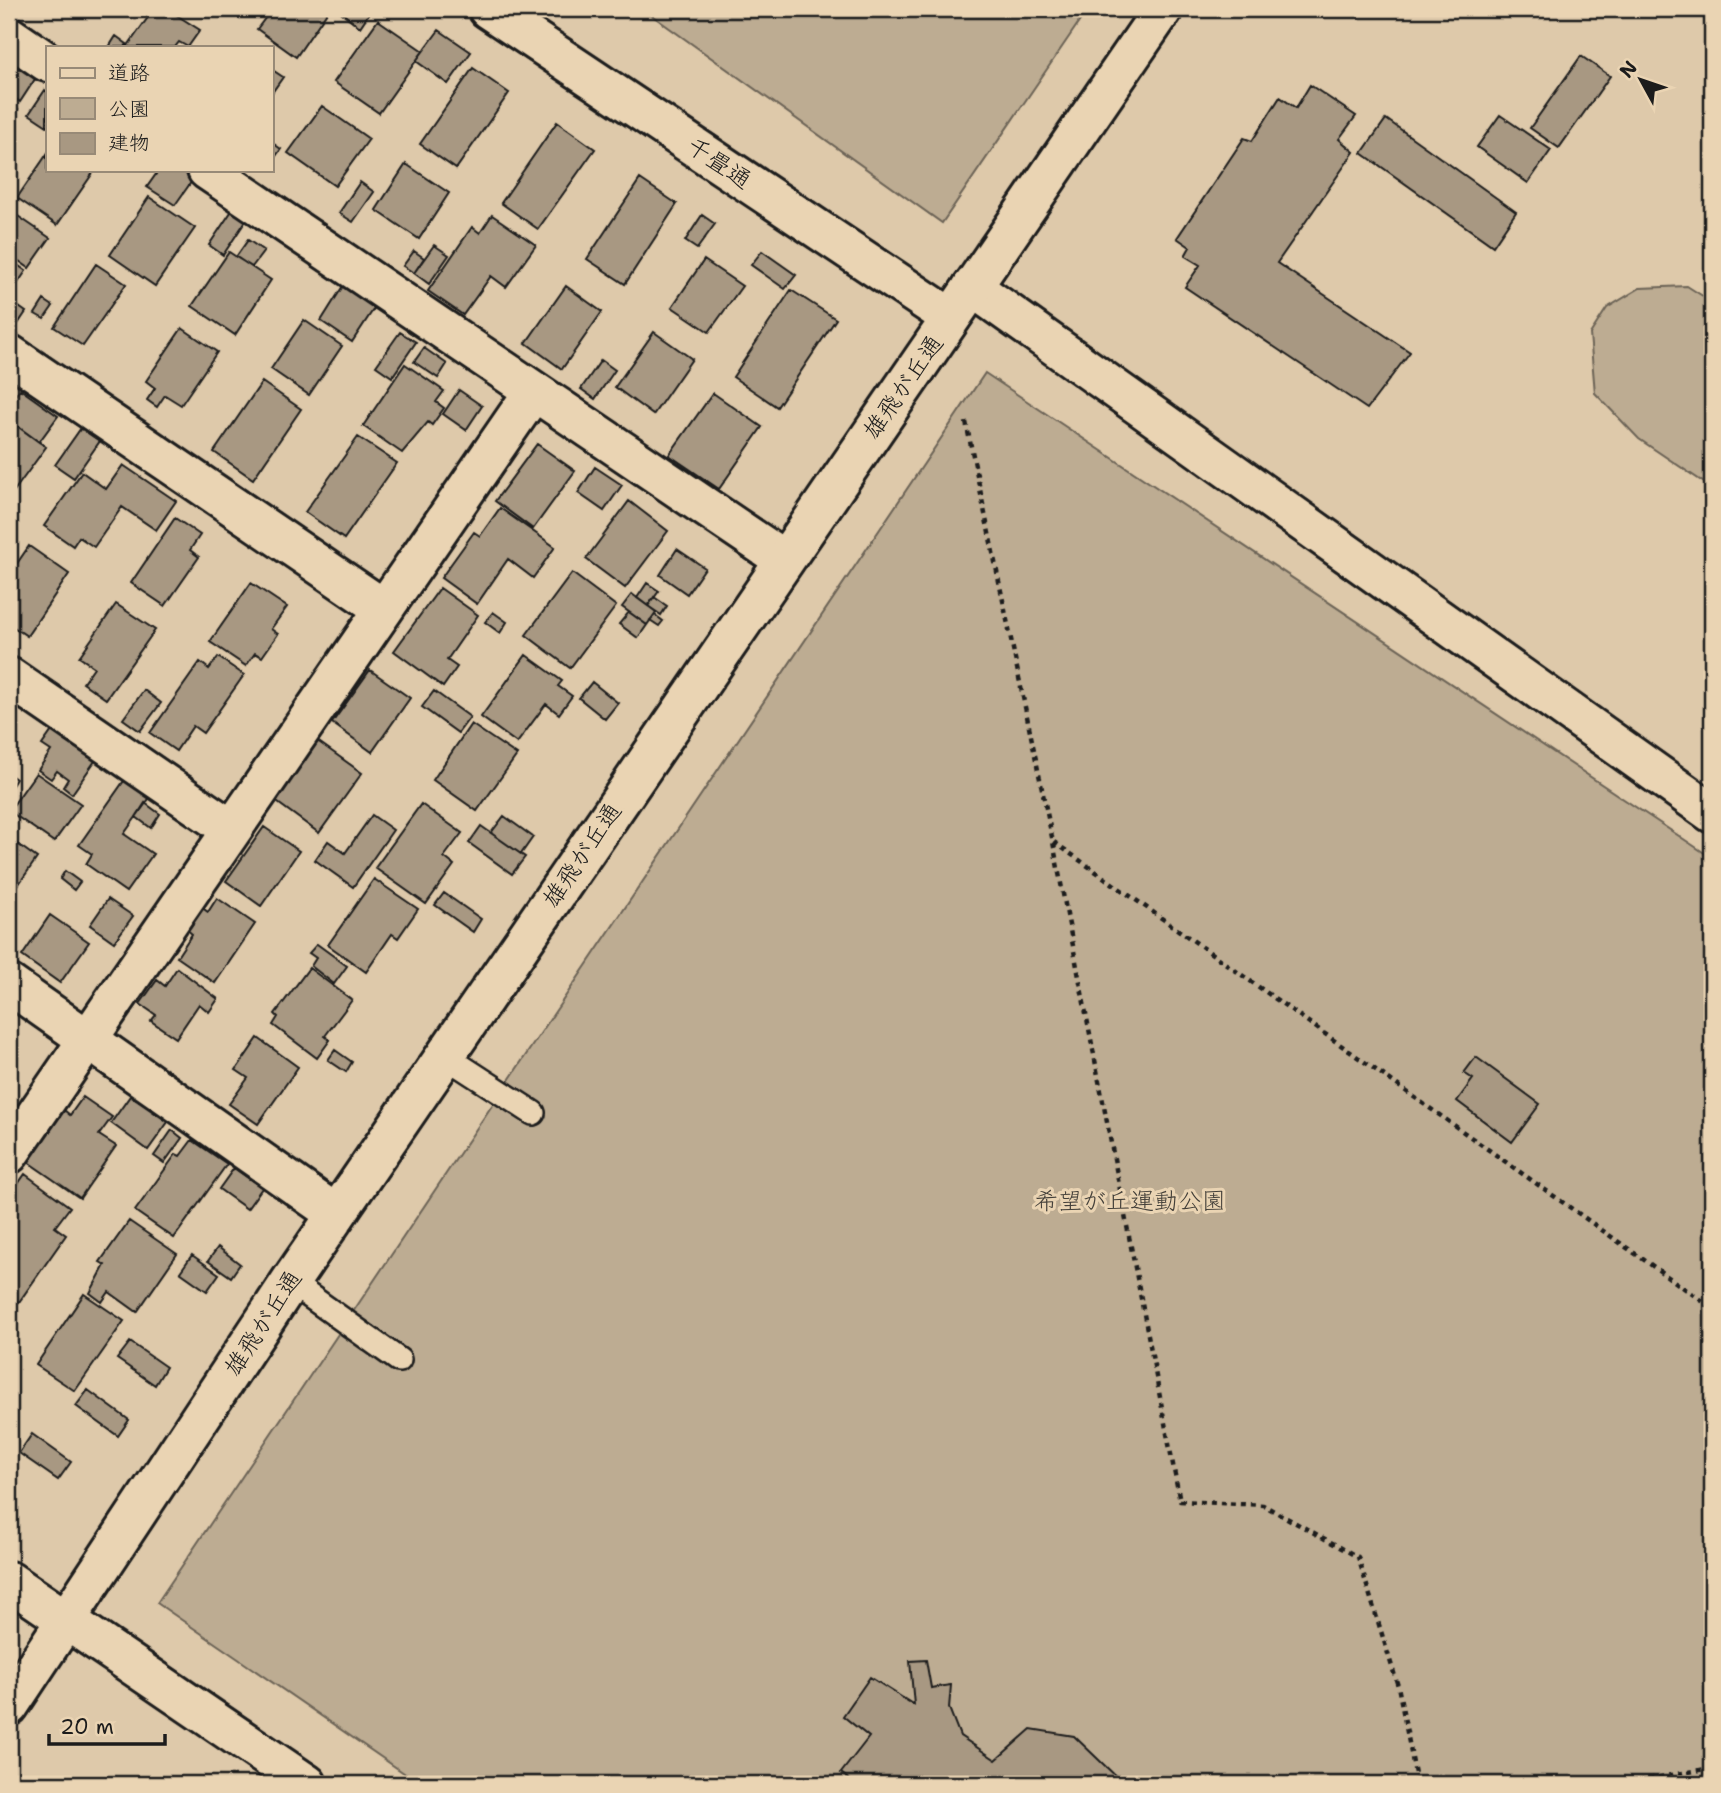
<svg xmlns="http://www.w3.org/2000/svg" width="1721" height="1793" font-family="'Shantell Sans','Klee One',sans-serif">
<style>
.green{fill:#bdac92;stroke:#6c6457;stroke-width:2}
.building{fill:#a89882;stroke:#1c1c1c;stroke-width:2}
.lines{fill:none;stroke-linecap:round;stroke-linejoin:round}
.lane-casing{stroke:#1c1c1c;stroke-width:28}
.street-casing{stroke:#1c1c1c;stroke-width:44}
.secondary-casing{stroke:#1c1c1c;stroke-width:44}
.path{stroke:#1c1c1c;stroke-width:4.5;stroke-dasharray:5 5;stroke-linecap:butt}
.lane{stroke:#ead4b3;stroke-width:23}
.street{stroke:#ead4b3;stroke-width:38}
.secondary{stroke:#ead4b3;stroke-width:38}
.labels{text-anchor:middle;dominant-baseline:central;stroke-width:6;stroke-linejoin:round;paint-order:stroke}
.street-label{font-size:24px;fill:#1c1c1c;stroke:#ead4b3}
.park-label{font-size:24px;fill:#44403a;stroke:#ead4b3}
</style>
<rect width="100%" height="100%" fill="#dec9aa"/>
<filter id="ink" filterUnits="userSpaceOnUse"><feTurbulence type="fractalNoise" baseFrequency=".0143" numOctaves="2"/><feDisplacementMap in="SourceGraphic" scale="14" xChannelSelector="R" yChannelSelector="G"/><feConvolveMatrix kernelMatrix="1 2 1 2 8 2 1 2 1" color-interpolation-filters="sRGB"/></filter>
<g filter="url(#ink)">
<!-- green -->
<path class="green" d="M643,9H1088L942,223Z
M1687,286L1712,302V488L1639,439L1595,393L1590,334L1607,308L1640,288Z
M985,373L1712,858V1784H420L157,1603Z"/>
<!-- building -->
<path class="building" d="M154,9H167L200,30L188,47L179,42L175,47H127Z
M272,9H329L296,57L257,29Z
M337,9H372L360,27Z
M378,20L423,51L379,113L334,82Z
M439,30L471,52L448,84L416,61Z
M116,36L127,44L125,47H109Z
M9,56L37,76L20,102L9,94Z
M1581,56L1610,76L1559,148L1530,128Z
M473,68L509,93L456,169L420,144Z
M271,69L283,77L271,94Z
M1310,85L1356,116L1339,139L1354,152L1277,263L1410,352L1367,409L1185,287L1200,265L1185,256L1190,247L1177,238L1244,138L1252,141L1280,97L1296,108Z
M45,90L47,92V126L29,114Z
M9,102L18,109L9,122Z
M322,106L369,139L335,186L288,153Z
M1500,115L1551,150L1528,183L1477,147Z
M1386,119L1516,212L1493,246L1362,153Z
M557,122L595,149L538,229L501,203Z
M271,142L281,149L271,163Z
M47,154V170H95L57,225L17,198Z
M406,164L449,193L419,239L376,210Z
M159,170H182L194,178L175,205L147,187Z
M640,179L677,204L625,284L587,259Z
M360,182L374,192L353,222L339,213Z
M149,197L195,228L155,286L110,255Z
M237,203L251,213L223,255L209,245Z
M12,212L50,238L29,268L9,254V216Z
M492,215L536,245L506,287L491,276L463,315L428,291L472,227L480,233Z
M702,215L715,224L697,249L685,241Z
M248,240L264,251L252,267L236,257Z
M434,245L449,255L429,284L414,273Z
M414,251L424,258L414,273L403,266Z
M762,251L796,275L785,289L751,265Z
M229,252L271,280L235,335L192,306Z
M9,259L26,271L9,296Z
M704,260L742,286L709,332L672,307Z
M96,264L126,284L83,346L54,327Z
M343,286L375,307L352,342L321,321Z
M566,286L602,312L562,369L526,343Z
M791,290L836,319L777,407L733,377Z
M9,300L26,312L14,330L9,326Z
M44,300L53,306L44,319L35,314Z
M304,320L342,346L309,395L271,369Z
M182,328L217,352L181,405L165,395L157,407L147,400L155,388L146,381Z
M400,332L416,342L392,377L376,366Z
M654,332L692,359L653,415L615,387Z
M424,348L447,364L438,378L414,362Z
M601,360L615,370L595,399L581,389Z
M405,364L444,391L436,402L444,408L432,425L428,422L402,453L363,426Z
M262,382L301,409L253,479L214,452Z
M20,389L58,416L39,442L9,420V404Z
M459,390L482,406L466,430L443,414Z
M713,393L762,427L719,489L669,455Z
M9,420L46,447L9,498Z
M81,428L100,441L74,478L55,465Z
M358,437L397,463L344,539L305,512Z
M537,444L575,471L533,529L495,501Z
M123,465L176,501L156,530L122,507L94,547L79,537L73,546L44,526L82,472L106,489Z
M595,467L622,485L604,511L578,493Z
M629,501L668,531L625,588L586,559Z
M500,508L555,547L533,578L508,559L477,604L441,578L474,532L480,536Z
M175,518L200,535L190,550L199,557L165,606L131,583Z
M29,546L69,574L27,636L12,626L9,631V575Z
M677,549L705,568L687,594L660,575Z
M572,573L616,606L570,668L526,635Z
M251,583L287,607L271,629L278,634L262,657L255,653L246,666L210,642Z
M647,583L659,591L648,606L637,598Z
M440,588L478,615L447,660L457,667L443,687L394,651Z
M632,594L656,612L647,625L622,607Z
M654,597L667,606L661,615L648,606Z
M116,604L155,630L106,699L83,683L94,667L79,657Z
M493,612L507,622L500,633L485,622Z
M629,612L647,625L638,638L619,624Z
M655,615L663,621L659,626L650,620Z
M526,655L562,681L558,686L572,696L559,714L546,704L517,743L481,717Z
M218,657L244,675L203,733L193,726L176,751L150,733L200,662L209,669Z
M370,670L410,698L372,752L332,723Z
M592,682L618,703L605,719L579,698Z
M144,690L161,703L140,731L123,719Z
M434,691L470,717L458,733L422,707Z
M471,724L517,755L477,811L433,780Z
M54,728L97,758L72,794L63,787L68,779L57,771L51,779L38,770L51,751L42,745Z
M316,740L362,773L319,833L274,800Z
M36,773L81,804L54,842L9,811Z
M9,774L16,779L9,790Z
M126,778L151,796L124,834L153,854L126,892L86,864L92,854L79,845Z
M145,803L160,814L151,828L136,817Z
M421,804L462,833L444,857L454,865L426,904L375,868Z
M372,815L393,830L353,887L315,860L328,841L345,853Z
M504,816L533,837L521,854L491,833Z
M481,826L525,857L512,874L469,843Z
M264,827L299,851L261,906L226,881Z
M9,838L37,858L9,898Z
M65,871L80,882L74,890L60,879Z
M374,879L418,909L398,938L392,934L366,972L328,945Z
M444,893L481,919L473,932L435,905Z
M217,898L255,924L215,983L177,957L192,934L186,929L201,907L208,912Z
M108,899L133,916L114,942L90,925Z
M50,915L89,942L60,983L22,956Z
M317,944L347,966L334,984L311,966L316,958L309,953Z
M177,968L218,999L209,1012L199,1004L176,1038L151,1021L156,1015L140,1004L157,980L165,986Z
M309,968L352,1000L325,1036L330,1040L317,1058L273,1025L278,1017L275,1014Z
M258,1038L298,1067L258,1124L229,1104L248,1078L236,1070Z
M335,1050L352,1062L346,1072L328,1060Z
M1476,1057L1540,1104L1512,1142L1457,1101L1473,1079L1464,1073Z
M130,1096L168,1122L148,1150L111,1123Z
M83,1097L112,1117L99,1135L116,1146L80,1198L28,1162L64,1110L70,1115Z
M172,1130L182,1138L164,1163L154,1156Z
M192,1140L227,1164L174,1238L135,1211L176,1154L180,1156Z
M234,1168L262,1188L247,1209L219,1189Z
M25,1174L70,1207L55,1227L66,1235L19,1302L9,1295V1197Z
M129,1221L177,1254L137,1312L109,1292L102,1302L90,1293L105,1265L100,1262Z
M218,1247L240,1264L231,1277L208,1261Z
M192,1255L219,1274L207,1291L180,1272Z
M84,1294L124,1321L75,1391L36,1365Z
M130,1342L166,1367L155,1385L117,1359Z
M88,1390L129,1420L118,1436L76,1406Z
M32,1434L71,1462L58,1480L19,1453Z
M926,1660L931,1688L951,1685L949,1708L960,1736L996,1760L1031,1729L1074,1736L1124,1784H855L841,1773L869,1737L843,1716L870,1677L914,1705L910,1661Z"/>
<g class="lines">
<!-- lane casing -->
<g class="lane-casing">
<path id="lane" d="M445,1056L533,1113
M290,1282L399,1360"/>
</g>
<!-- street casing -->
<g class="street-casing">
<path id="street" d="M9,36L47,62
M207,170L784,560
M972,287L1712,813
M9,354L384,609
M9,677L232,830
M9,984L336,1214
M9,1154L534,391"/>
</g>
<!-- secondary casing -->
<g class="secondary-casing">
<path id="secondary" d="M488,9L951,318
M9,1581L307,1784
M9,1706L290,1282L1163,9"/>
</g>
<!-- path -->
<path class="path" d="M966,422L1053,842L1180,1501L1263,1505L1358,1557L1398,1686L1417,1784
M1054,842L1712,1308
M1619,1784L1712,1768"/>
<!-- lane -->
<use href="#lane" class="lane"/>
<!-- street -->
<use href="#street" class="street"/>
<!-- secondary -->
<use href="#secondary" class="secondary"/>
</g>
</g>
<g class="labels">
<!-- street labels -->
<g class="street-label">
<text transform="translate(719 163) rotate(34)">千畳通</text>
<text transform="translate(903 387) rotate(-55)">雄飛が丘通</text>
<text transform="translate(582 855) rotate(-56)">雄飛が丘通</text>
<text transform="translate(263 1323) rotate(-57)">雄飛が丘通</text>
</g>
<!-- park labels -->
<g class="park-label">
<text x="1130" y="1201">希望が丘運動公園</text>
</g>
</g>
<!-- margin -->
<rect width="1721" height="1793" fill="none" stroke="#ead4b3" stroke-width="35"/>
<rect x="18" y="18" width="1686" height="1758" fill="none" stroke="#1c1c1c" stroke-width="2.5" filter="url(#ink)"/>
<!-- legend -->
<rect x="46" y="46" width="228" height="126" fill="#ead4b3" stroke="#988a77" stroke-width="2"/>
<rect x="60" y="68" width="35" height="10" fill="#ead4b3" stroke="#988a77" stroke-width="2"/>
<text x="108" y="80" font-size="21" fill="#1c1c1c">道路</text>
<rect x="60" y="98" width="35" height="21" fill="#bdac92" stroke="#988a77" stroke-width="2"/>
<text x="108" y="116" font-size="21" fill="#1c1c1c">公園</text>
<rect x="60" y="133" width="35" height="21" fill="#a89882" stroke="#988a77" stroke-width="2"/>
<text x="108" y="150" font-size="21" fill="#1c1c1c">建物</text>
<!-- north arrow -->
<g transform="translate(1641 80) rotate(310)" stroke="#ead4b3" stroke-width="5" paint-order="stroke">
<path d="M0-5L12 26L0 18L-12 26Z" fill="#1c1c1c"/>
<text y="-10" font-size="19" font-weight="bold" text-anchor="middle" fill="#1c1c1c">N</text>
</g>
<!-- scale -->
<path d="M49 1734v10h116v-10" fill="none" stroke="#1c1c1c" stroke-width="3.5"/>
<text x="60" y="1734" font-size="21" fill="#1c1c1c" stroke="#ead4b3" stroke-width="5" paint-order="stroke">20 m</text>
</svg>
